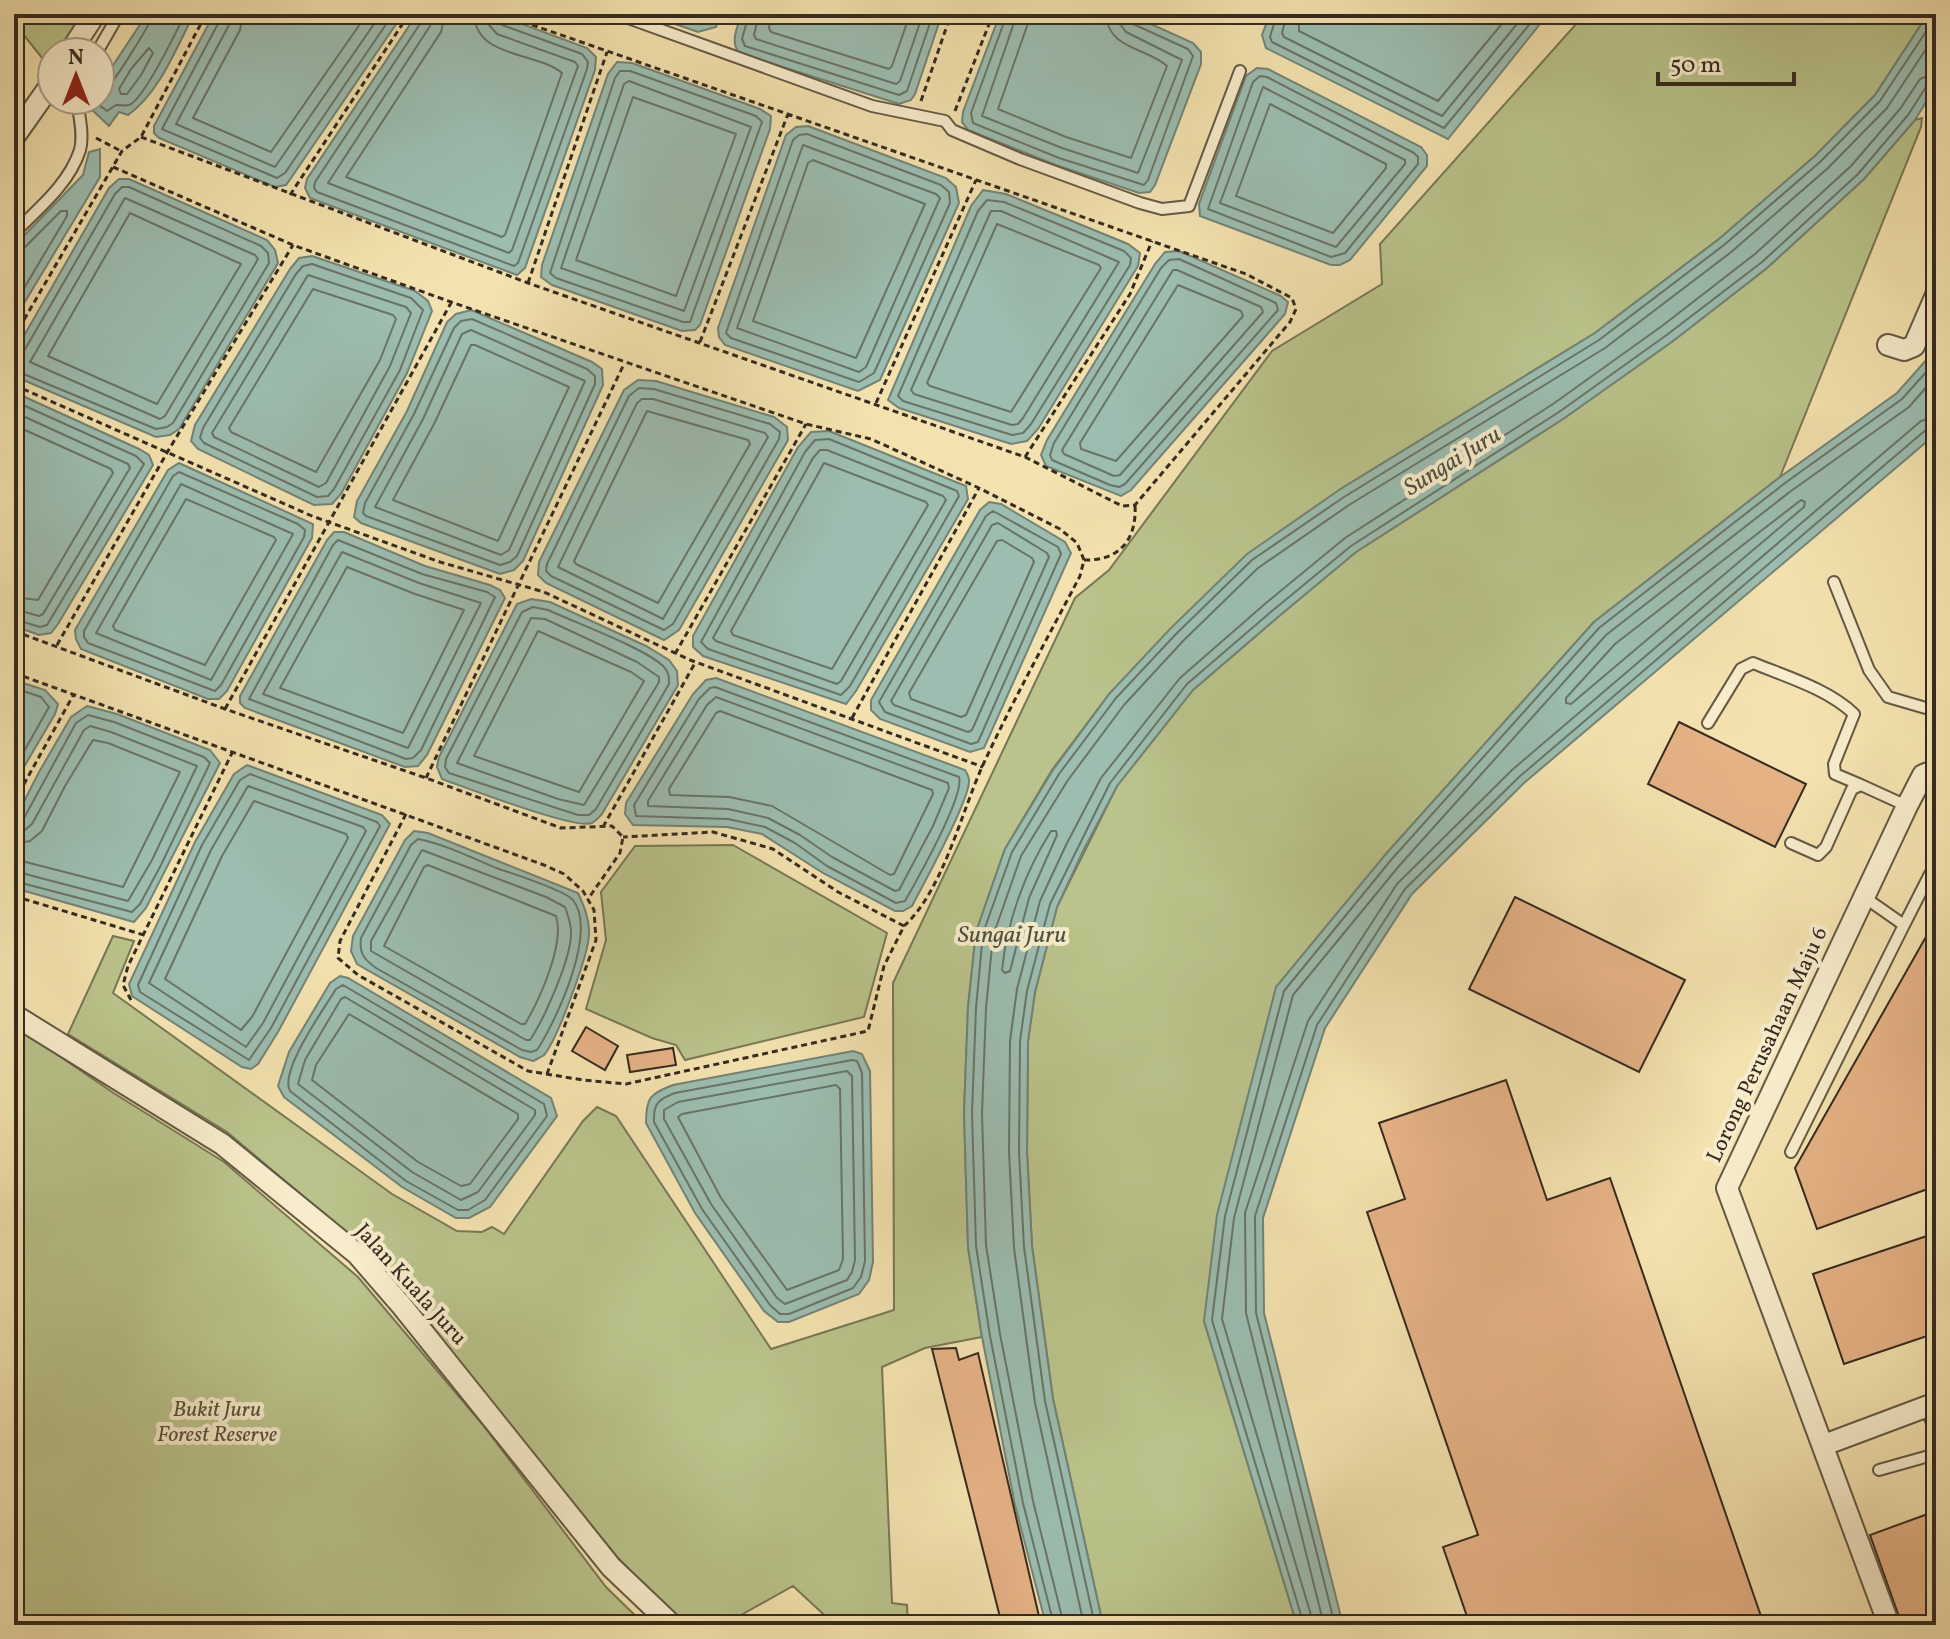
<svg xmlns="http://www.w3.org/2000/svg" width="1950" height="1639" font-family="Vollkorn,serif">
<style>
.green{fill:#bac38b;stroke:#787755;stroke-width:2}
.water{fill:#9cbdb0;stroke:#738376;stroke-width:2}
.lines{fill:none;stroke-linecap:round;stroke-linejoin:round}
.shore{stroke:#687468;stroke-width:2}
.building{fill:#e5b286;stroke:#352b1f;stroke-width:2}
.lane-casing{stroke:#645943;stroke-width:14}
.street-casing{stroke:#645943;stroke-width:24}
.path{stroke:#352b1f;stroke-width:3;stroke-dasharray:6 4;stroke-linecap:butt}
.lane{stroke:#f7eccb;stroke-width:10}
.street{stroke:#f7eccb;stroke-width:20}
.labels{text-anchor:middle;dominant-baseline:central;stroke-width:8;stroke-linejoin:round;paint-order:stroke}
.street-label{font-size:22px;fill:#352b1f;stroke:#f7eccb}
.park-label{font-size:22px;font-style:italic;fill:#56513a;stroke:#f7eccb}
.water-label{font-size:24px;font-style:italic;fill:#4f5043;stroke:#f7eccb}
</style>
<rect width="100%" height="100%" fill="#f3e2af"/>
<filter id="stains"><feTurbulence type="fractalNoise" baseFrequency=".0025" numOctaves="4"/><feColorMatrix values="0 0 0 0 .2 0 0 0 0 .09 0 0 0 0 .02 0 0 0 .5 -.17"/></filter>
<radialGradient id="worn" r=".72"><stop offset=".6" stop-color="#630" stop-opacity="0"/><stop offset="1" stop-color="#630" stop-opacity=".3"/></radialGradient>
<!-- green -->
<path class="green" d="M14,14H84L61,52H52L51,69L14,23Z
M1585,14H1928L1875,95L1815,156L1719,239L1595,333L1339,490L1110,693L1052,770L1005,849L976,932L968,1007L964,1113L968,1247L982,1337L925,1348L882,1367L892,1603L907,1605L908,1625H835L793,1586L723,1625H685L617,1557L361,1245L227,1132L68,1034L113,936L134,941L113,993L392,1194L457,1231L482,1232L492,1227L504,1234L583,1121L597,1107L616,1116L771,1349L894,1310L893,983L1075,598L1109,570L1272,351L1382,284L1380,244Z
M1922,118L1921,127L1780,477L1594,622L1385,855L1204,1321L1297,1625H1103L1053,1399L1032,1246L1027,1152L1028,1041L1035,992L1057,907L1117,786L1193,690L1278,617L1356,552L1563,419L1673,341L1767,268L1864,179L1915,120Z
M733,845L887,933L864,1017L685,1060L676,1045L652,1038L586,1009L606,940L601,892L635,846Z
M14,1025L112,1092L224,1162L358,1277L483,1425L606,1587L645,1625H14Z"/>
<!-- water -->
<path class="water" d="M147,14H194C176,48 160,92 128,115L119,112L109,126L88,106L91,100H100V85Z
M214,14H403L291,178L286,185L275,187L159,138L154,133V126Z
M417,14H495L587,48L596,57L595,70L525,268L517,275L310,198L305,188L307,179Z
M646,14H721L716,27L698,32Z
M742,14H942L915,94L911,100L899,104L739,53C730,41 737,28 742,14Z
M1000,14H1129L1193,43L1201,52V64L1155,185L1150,192L1139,193L1056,165L968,130L962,122L963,112Z
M1270,14H1548L1448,139L1266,48L1262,35Z
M1928,14H1936V86L1915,120L1864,179L1767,268L1673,341L1563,419L1356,552L1278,617L1193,690L1117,786L1082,853L1057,907L1035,992L1028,1041L1027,1152L1032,1246L1053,1399L1103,1625H1046L1015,1505L982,1337L968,1247L964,1113L968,1007L976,932L1005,849L1053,770L1110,693L1170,629L1247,554L1339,490L1595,333L1719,239L1815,156L1875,95Z
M617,62L632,63L760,109L771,116L770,129L700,325L695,330L682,331L552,285L541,277L542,265L608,74Z
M1257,68L1268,69L1421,147L1427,155V166L1350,260L1340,265H1331L1200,216L1199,204L1246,76Z
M808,126L946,178L956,187L959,203L880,380L858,391L725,345L719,337L718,328L786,135L796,127Z
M100,149V177L14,320V246L83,175L89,152Z
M119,179H129L267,240L275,250L278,263L179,429L170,435L156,437L14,376V353L109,188Z
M983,190L1006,194L1128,244L1140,253L1138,266L1038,429L1027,441L1011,444L899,408L888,400L971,206Z
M1179,251L1281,296L1288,302L1285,314L1131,490L1121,496L1046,466L1041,455L1047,440L1155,264L1165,252Z
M312,256L415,291L428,301L432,311L407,373L341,494L332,504L314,505L198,449L191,441L195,425L290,269L299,258Z
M471,310L592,362L602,369L603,385L523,561L514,570L500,574L361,523L354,517L357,501L407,411L447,322L456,314Z
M1936,349V431L1924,444L1524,783L1412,894L1325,1028L1263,1218L1264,1313L1343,1625H1297L1204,1321L1217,1215L1276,987L1385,855L1594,622L1780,477L1897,393Z
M638,380L656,381L774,417L787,427L788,440L679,630L664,640L546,583L538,575L539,562L624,390Z
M14,392L139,449L149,455L153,465L58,624L51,633L39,635L14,626Z
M829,431L966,486L968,499L856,691L846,704L703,656L693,647V636L798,447L811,432Z
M179,463L313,524L312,538L227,691L219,699H208L81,649L76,639L75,630L168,470Z
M989,502L1001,504L1065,542L1071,553L984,748L970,752L880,719L871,710V700L980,510Z
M334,532H344L425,566L490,585L500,590L505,598L427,755L418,766L405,767L245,708L240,703V696L327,540Z
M531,599L550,602L646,646L669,660L677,671L678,685L602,814C599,817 596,821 592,823C575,830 465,787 442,779L437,767L439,757L517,604Z
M716,678L965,770C967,773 969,777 969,781C970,800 923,885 912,906L903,911H895L823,873L762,834L727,827L633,825L625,814L626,803L693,694L706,680Z
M14,680L45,690L58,704L55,714L14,784Z
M87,706L117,714L210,750L220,763L146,908L134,922L14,888V821L39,772L71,717Z
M247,765L382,815L390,824L278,1032L258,1064L251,1069L242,1067L132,996L129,984L195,842L234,774Z
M414,831L428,833L578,893C584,906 590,920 589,935C588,956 557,1040 544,1055C543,1056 535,1060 533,1061L520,1057L357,964L351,951L353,936L405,840Z
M340,976L348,978L551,1098L557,1116L490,1207L469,1218H456L402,1187L284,1097L278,1086L289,1052L330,983Z
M853,1051L862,1054L870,1071L873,1262L869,1280L859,1294L789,1322H778L764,1311L695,1213L646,1123C646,1097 650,1094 673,1085Z"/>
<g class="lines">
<!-- shore -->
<path class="shore" d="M221,14L220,20L162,129L277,178L285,173L393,14
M231,14L229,25L176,124L275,167L381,14
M243,14L240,30L193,118L271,152L367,14
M423,14L422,21L315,182L314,188L317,192L514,266L518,263L587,69L588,62L582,54L502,25L497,14
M433,14L430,26L328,183L509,253L512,250L578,66L575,62L497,34L489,25L486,14
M445,14L441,32L346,177L502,237L505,235L562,73C536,51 476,59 474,14
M749,14L742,39L745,46L899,95L907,91L933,14
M759,14L754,35L756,39L896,84L900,81L923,14
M771,14L769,28L771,32L889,69L892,66L910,14
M1007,14L971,113L973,123L1059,158L1144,185L1148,180L1193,56L1188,49L1133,24L1128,14
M1017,14L982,116L1062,148L1138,173L1182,60L1126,32L1120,24L1118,14
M1029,14L1027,26L998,109L1066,137L1131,158L1167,66C1146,47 1108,50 1106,14
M1277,14L1270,37L1272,42L1444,128L1538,14
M1287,14L1282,33L1284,37L1442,116L1525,14
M1299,14V31L1438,101L1510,14
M149,48L153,53L141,75L127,94H121L119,89L131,69Z
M620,71H630L756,116L762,122L690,322H683L556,278L550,273L615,78Z
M1260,76L1267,77L1414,153L1418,157V164L1345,253L1331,257L1208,209L1253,82Z
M629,81L751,127L684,311L561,268L624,84Z
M1263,87L1405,160V164L1336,247L1220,203Z
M100,88C102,88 105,88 107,87C113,84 152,22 153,14
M633,97L736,134L676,296L576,260Z
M98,100L99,105L107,111L116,105C121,105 125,106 129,105C144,100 177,30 185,14
M1270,104L1386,164V168L1333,233L1236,196Z
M807,134L941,185L949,192L950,203L874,373L859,382L731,338L726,333L793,140L799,135Z
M803,145L936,194L940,198L866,367L859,372L737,328Z
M813,160L925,204L856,358L753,321L808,163Z
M125,198L255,255L258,259L165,416L160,419L30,362Z
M987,200L1004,202L1124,251L1131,258L1130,265L1031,424L1023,433L1012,435L903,401L898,396L978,211Z
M991,211H1001L1119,262L1023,418L1018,424L1012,425L914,394L911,390Z
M130,213L241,264L157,404L48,356Z
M997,224L1099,265L1101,268L1011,412L930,386L927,383Z
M14,251L23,249L61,211H67V216L14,305
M1179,259L1276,303L1278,310L1125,484L1119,487L1110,485L1052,460L1050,455L1054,443L1161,268L1169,260Z
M312,264L411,298L423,310L400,370L334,489L328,496L317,497L204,443L200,438L203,428L296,274L303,266Z
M1173,270H1177L1261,307L1263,312L1120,475L1114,476L1064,454L1062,450Z
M308,275L406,307L411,313L390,366L326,483L319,487L214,437L212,433Z
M1178,285L1241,311L1243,316L1116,461L1081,449L1080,443Z
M313,289L393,315L396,319L380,360L316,472L231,432L229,428Z
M472,319L587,369L595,376V384L517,556L510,562L500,565L366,516L363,513L365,503L414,414L454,328L461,321Z
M471,330L585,381L509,550L501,555L375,507L423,419L462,334Z
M471,345H475L569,387L498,541L393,500L434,424Z
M14,356L24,351L115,194L122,187H129L261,246L268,253L269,263L173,423L167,427L156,429L14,370
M639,388L654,389L770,424L780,432L779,439L673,624L664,630L551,576L546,571L547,564L629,396Z
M642,399H653L765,433L768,437L663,619L558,567L637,403Z
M14,401L136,456L144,464L47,625L40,627L14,619
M647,411L748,440L750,444L658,603L576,564L574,561Z
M14,412L128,464L130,468L43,614L39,616L14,609
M14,425L111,469L113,473L38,600L14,597
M829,439L957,491L959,496L850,686L841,695L708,649L701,642L805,452L815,440Z
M820,450H827L943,496L946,500L841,681L837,684L716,641L713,638L813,458Z
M824,463L926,502L928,505L832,669L733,635L731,631Z
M179,472L298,524L305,530L304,537L221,685L215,691L88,643L84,637V631L173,476Z
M181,484L293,534L211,680L96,633Z
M186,499L274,537L276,540L205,665L115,630L113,626Z
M1801,500L1805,502L1804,507L1571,704L1566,703V698L1615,644Z
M993,511L1058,547L1061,554L978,742L971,744L885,712L879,702L986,516Z
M998,523L1047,553L1049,557L972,730L968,732L894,705L891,701L992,525Z
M338,540L422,574L487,592L495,597L421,750L413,758L406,759L249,699L333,545Z
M1002,540L1032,558L1034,562L966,715L961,717L911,699L909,693L997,541Z
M342,552L419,583L481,603L408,748L263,694Z
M347,567L415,594L464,610L403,733L280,688Z
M533,607L548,610C574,622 647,649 664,667C669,672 669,678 669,684L596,809L589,815H578L449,773L445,767L446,759L522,612Z
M531,618L545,619L637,662L659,677V682L584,805L558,799L457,763Z
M538,631L631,672L644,681L579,792L474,756Z
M715,687L959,777C965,795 917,880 905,901L896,903L827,866L795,843L765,827L728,819L636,816L634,805L699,699L710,688Z
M14,688L41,697L49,707L14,769
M716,697L948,783L949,788L933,826L899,890L895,891L832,857L800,835L768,818L728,809L648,806V801L707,705Z
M720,711L932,790L933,794L894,874L890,875L772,806L729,797L670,795L669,789L716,713Z
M250,774L377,822L380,826L271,1028L249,1060L140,992L138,985L202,845L240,780Z
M248,786L363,827L366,831L263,1023L246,1047L149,983L211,850Z
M254,801L346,834L348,838L252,1017L241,1030L165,979L222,856Z
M14,822L24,818L76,723L88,715L114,722L204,757L210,763L161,865L140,904L132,912L14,881
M1051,831H1056L1057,835L1029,898L1010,971L1005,973L1002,970C1007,921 1025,872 1051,831Z
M14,832L25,830L32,824L84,730L90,726L111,732L197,766L152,860L128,901L14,871
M418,839C445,844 474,859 499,869C514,874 564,890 573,900C598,932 556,1021 537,1050L531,1052L522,1050L376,968C364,959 359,954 361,938L411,845Z
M14,844L30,841L42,831L65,786L93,740L108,743L180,772L123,887L14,859
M422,850L546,897L565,907C568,915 571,923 571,932C572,957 544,1019 530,1040H526L371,951V941Z
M428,865L556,916C565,943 540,999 525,1024H521L384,946L424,867Z
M343,985L544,1104L547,1116L485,1200L468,1210H458L406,1181L290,1091C279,1071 324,1009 336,989Z
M345,997L535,1110V1115L478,1192L461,1200L412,1172L298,1084L305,1060L341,999Z
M349,1014L518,1114V1119L470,1184L461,1186L418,1162L312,1080L316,1065Z
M852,1060L857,1061L862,1073L865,1261L861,1277L853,1288L789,1314H780L770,1305L702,1209L654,1122C653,1103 659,1099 675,1093Z
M847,1071L852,1076L855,1260L852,1272L847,1280L785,1304L777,1298L711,1204L664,1119V1110L678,1102Z
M836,1085L840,1089L843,1259L839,1270L787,1290L721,1198L678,1117L682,1114Z
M1054,1625L1023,1503L990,1336L976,1246L972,1113L976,1008L983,933L1012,852L1059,774L1116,698L1176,634L1252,560L1344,497L1599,340L1724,245L1820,162L1880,101L1933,21L1934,14
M1064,1625L1033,1501L1000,1334L986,1245L982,1113L986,1008L993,936L1021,856L1068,780L1124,705L1183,641L1258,568L1349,505L1605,348L1730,253L1827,169L1887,108L1936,34
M1084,1625L1035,1403L1014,1248L1009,1152L1010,1041L1017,989L1040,901L1066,845L1101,778L1180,678L1266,603L1345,538L1553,404L1662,326L1755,254L1851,166L1900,109L1920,79L1936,73
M1095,1625L1045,1401L1024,1247L1019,1152L1020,1041L1027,991L1050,904L1110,783L1187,684L1272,611L1351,546L1559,412L1668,334L1762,262L1858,174L1908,115L1926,87L1936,83
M1304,1625L1212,1320L1225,1216L1284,991L1391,860L1599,628L1785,483L1902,399L1936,361
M1314,1625L1222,1319L1234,1218L1293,995L1399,866L1606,635L1791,491L1909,407L1936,376
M1324,1625L1246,1313L1245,1213L1308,1021L1397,884L1512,770L1921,421L1936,416
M1335,1625L1256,1313L1255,1216L1317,1025L1405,889L1519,777L1928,428L1936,426"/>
</g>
<!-- building -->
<path class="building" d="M1679,722L1806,784L1775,847L1648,784Z
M1515,897L1685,980L1639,1072L1469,989Z
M1936,919V1186L1817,1229L1795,1168Z
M586,1027L618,1046L605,1070L572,1051Z
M673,1048L676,1065L630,1072L627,1055Z
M1506,1080L1547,1200L1610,1178L1764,1625H1470L1443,1547L1478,1535L1367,1212L1405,1199L1379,1123Z
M1936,1233V1333L1844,1364L1813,1274Z
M956,1348L959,1360L978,1353L1041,1625H1002L932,1349Z
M1936,1511V1625H1902L1870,1535Z"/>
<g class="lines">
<!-- lane casing -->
<g class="lane-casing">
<path id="lane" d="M617,14L872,106L945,121L952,130L1020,159L1140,203L1162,209L1189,206L1240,71
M97,52L119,14
M14,233C39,208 69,184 80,150C84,135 79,115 77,100
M1834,582L1869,670L1888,697L1936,711
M1708,723L1741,669L1753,663C1787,677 1828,689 1854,714L1834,764L1835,774L1861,785
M1791,843L1818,855L1826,847L1852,789L1861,785L1907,806
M1904,925L1930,874
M1791,1152L1904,925L1864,897
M1925,1407L1936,1431
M1879,1470L1936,1454"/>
</g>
<!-- street casing -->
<g class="street-casing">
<path id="street" d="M70,52L95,14
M14,137L52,83
M1888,345L1904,350L1914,346L1936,295
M14,1015L222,1144L357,1254L402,1306L611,1567L672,1625
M1824,1445L1936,1403
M1889,1625L1727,1188L1907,806L1923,775L1936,770"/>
</g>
<!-- path -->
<path class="path" d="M921,101L951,14
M955,111L993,14
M141,137L528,283L1025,457L1122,506L1135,505L1290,322L1296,309L1292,298L1246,274L501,14
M96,138L121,151
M113,167L293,245L451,302L806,424L871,439L979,488L1060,529L1077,543L1084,560L1080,576C1047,639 1012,702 982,767C961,814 942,892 904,926
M290,195L409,14
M528,283L607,52
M14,337L122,151L141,137L206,14
M700,342L788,114
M14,385L312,516L440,562L544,592L690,660L983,767
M876,403L976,180
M1025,457L1130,294L1152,241
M1084,560C1120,561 1137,539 1135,505
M14,631L225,709L426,778L561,828L612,826L623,837L620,853L588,899
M57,645L168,451L293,245
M675,654L806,424
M14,673L544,865L564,874L583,891L594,910L596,940L547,1074
M225,709L451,303
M852,718L979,488
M426,778L624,364
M14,802L74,694
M406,814L340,941L338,958L358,975L528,1071L583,1080L626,1084L868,1031L884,966L904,926L838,892L773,849L713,832L623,837
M603,827L695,663
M14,896L144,935
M131,1000L123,985L128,966L232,753"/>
<!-- lane -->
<use href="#lane" class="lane"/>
<!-- street -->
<use href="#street" class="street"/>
</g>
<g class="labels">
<!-- street labels -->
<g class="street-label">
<text transform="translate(1768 1045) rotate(-65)">Lorong Perusahaan Maju 6</text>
<text transform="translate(410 1285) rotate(48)">Jalan Kuala Juru</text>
</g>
<!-- park labels -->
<g class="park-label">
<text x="217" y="1410">Bukit Juru<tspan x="217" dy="25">Forest Reserve</tspan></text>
</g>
<!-- water labels -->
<g class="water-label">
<text transform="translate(1453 462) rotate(-32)">Sungai Juru</text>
<text x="1012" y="936">Sungai Juru</text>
</g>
</g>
<!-- margin -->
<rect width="1950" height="1639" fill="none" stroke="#f3e2af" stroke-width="48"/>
<rect x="16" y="16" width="1918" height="1607" fill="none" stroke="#352b1f" stroke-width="4"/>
<rect x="24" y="24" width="1902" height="1591" fill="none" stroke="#352b1f" stroke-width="2"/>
<!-- north arrow -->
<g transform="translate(76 76)"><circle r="38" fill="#f7eccb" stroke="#a99f86" stroke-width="2"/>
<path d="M0-6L14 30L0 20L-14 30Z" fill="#8f2418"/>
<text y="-12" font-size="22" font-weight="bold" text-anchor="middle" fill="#352b1f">N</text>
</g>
<!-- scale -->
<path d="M1658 72v12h136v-12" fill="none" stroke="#352b1f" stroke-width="4"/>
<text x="1670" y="72" font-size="24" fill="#352b1f" stroke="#f7eccb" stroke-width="6" paint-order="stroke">50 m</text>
<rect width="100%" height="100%" filter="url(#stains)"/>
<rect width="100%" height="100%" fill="url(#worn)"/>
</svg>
